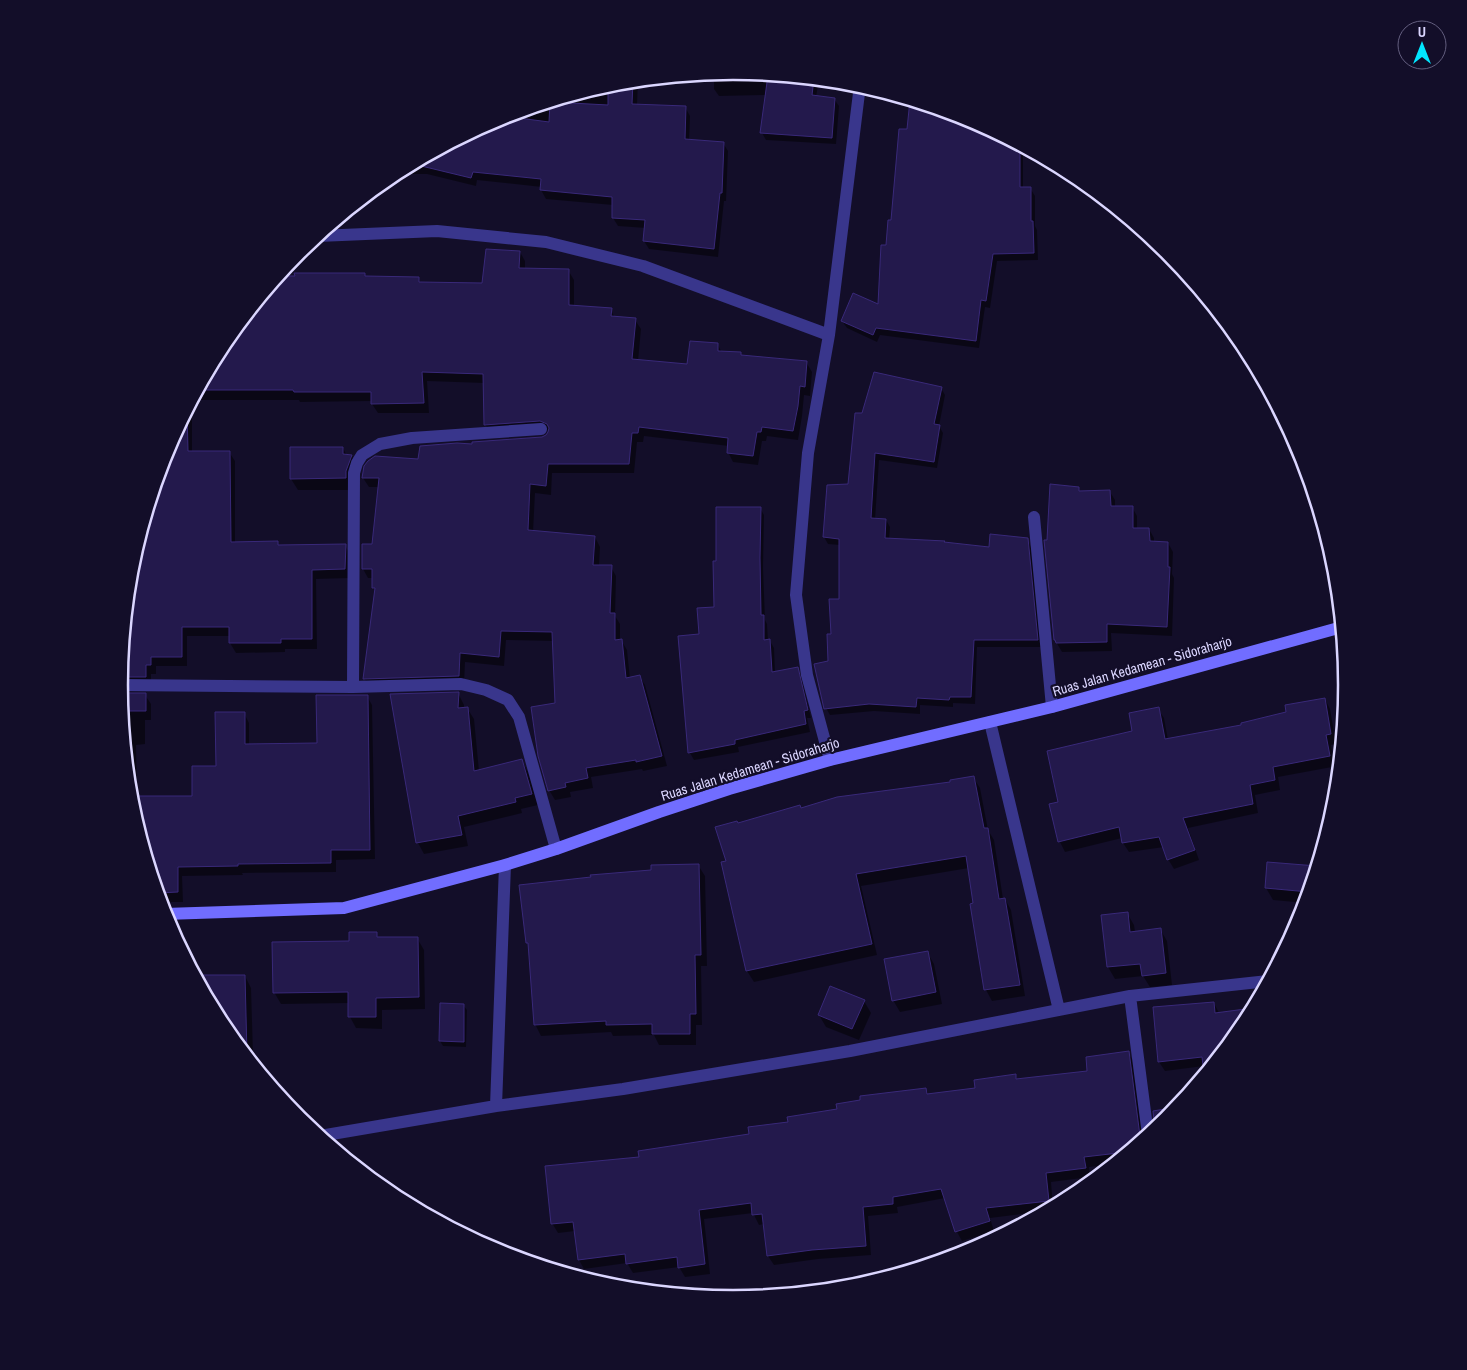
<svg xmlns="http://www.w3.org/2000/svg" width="1467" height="1370" font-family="'Archivo Narrow',sans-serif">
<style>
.shadow{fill:#0007}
.building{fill:#23194c;stroke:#392979}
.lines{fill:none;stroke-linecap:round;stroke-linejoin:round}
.street{stroke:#39368c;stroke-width:12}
.secondary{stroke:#716dff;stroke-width:12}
.labels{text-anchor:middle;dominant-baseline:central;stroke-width:4.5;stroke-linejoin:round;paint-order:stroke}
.street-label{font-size:14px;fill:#dbd6ff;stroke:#130e29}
.rim{fill:none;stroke:#dbd6ff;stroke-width:2.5}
</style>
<rect width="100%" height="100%" fill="#130e29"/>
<!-- shadow -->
<path class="shadow" d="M734,71L819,80L816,97L834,99L839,106L836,144L766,140L762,133L766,95L719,96L714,89V73Z
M638,81L637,105L685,107L690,116L689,141L723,143L728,151L726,201H724L718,257L649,249L644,241L646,228L618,226L613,218V205L546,199L541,190L542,187L477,180L476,186L427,174H394L499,118L614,83Z
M969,118L1023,148V188H1030L1035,196V226L1037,230L1038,260L997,261L990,308L985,307L979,348L880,335L877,342L847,328L842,321L880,305L887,246L908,131Z
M520,252L525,261V269L568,270L574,280V307L611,310L615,318L635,320L641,329L638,361L688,365L718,345L722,353L742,357L806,362L812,372L810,396L804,395L802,416L798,440L767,436L766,441H762L758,465L733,462L728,452L729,446L644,436L643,442H637L634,473H552L551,495L535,493L533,532L595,537L600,547L599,566L611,567L616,576L615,616L620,624V640H621L627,650L630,679L639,676L645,685L667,766L643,771L642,769L591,777L593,788L570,792L571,797L555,800L549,790L556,704L554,641L506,640L504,666L465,662L464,685L370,688L364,678L376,593L373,588V578H368L363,569L373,545L380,487H369L363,478L366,467L419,460L473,445L542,438L550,432L547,430L491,434L485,424L484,383L427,381L429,413H378L372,404V401L300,402L299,400H193L223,344L364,275L366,277L419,279L421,283L483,284Z
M941,388L945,395L939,426L943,433L937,468L879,460L875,520H886L890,527L889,540L944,543L990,548L1027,539L1031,547L1041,647H977L975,704L953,703V707L920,705V714L874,711L830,715L826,708L832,635L840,600V545L828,544L824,537L849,485L863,415Z
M192,403V452H229L235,461V543L277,542L279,546L345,545L350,555V578L316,579L317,649H285V652L236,653L230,643V636H187V666H156V674H151V686L120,685L132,565L167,450Z
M343,448L347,456H352L358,468L352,490H298L291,479Z
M1078,488L1081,492H1110L1115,500V507H1132L1137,516V529H1149L1154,538V542L1168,543L1173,552L1172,574L1174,578L1172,636L1111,633L1112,651L1062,652L1055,640L1048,541Z
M760,508L764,515L763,567L765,620L767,624L768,641H770L774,648L775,673L797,668L801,676L811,718H807L810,732L738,747L739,752L694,760L690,753L680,637L700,635L715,608L717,563Z
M458,693L464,705V708H467L474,719L479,771L522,761L528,772L538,805L521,809L522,813L464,827L468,846L424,854L418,843Z
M121,694L145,695L151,704V720H145V744L136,745L137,797H194L217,767L244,713L249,723V745L318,744L367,696L372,705L375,859L336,860V872L242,873L243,875L182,876L183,902H161L131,804Z
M1325,699L1330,709L1336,744L1331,745L1333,756L1332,767L1278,777L1280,790L1255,795L1258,813L1188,828L1199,860L1174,869L1168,859L1164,847L1129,852L1123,843L1122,838L1065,852L1060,842L1050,805L1060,803L1158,709L1164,718L1168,740L1242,726L1288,713Z
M973,777L980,788L988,830L994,840L1003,899H1005L1011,910L1025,996L992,1001L986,990L969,868L861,886L877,955L754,982L747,971L723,863H727L738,824L801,810L952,783Z
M1268,864L1316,868L1306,903L1273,900L1266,888Z
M698,865L705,876L707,966H701L702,1025H696V1045H659L654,1035L613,1036L611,1032L541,1036L535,1024L529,946L527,942L652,871Z
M1127,913L1134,925L1135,932L1160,929L1167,941L1172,985L1150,987L1143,976L1115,979L1108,967L1102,916Z
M376,934L379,939L417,938L424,950L425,1009L382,1010V1029L356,1028L350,1017V1003L281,1004L274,992Z
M927,952L934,964L942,1004L900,1012L893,1000Z
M245,976L251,988L253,1054H246L223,1026L197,977Z
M864,1001L871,1013L859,1040L826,1027L819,1015Z
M1214,1003L1219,1013L1253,1010L1244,1026L1205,1073L1204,1066L1165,1071L1159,1062Z
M463,1005L467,1010L466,1047L443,1046L440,1041Z
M1128,1053L1134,1062L1144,1139L1113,1164L1089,1167L1090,1177L1051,1182L1053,1207L1045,1211L990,1218L994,1231L962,1241L957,1232L945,1198L897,1207L898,1213L868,1216L871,1255L818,1259L774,1265L768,1256L764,1224L759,1225L753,1213L704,1219L710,1274L685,1277L679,1267L633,1273L627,1263L584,1269L579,1260L575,1231L558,1233L552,1223L640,1158L750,1135L838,1110L926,1089L929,1095L976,1089L1015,1076L1018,1080L1089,1072Z"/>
<!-- building -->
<path class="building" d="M768,75L814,79L812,95L835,98L832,138L760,133Z
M633,81L632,104L686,106L685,139L724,142L722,193H720L714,249L643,241L645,220L612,218V197L540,190L541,179L473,172L471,178L413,164L499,118L504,116L549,122L550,102H552L608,105V85Z
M910,100L969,118L1020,145V187H1031V221H1033L1034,253L993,254L986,301L981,300L976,341L876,328L873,335L841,321L853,293L878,304L881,245H886L888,220H891L899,129H907Z
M486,249L520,251L519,268L569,269V305L612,308L611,316L636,318L632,359L687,364L690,341L718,343V351L741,352V355L807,361L805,387L800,386L798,406L793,431L762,427L761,432H757L753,456L727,453L728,438L639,427L638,433H632L629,464H548L546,486L530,484L528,530L595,536L593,565H612L610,613H615V640L622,639L626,678L640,675L662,756L636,762V760L586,768L588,778L565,783L566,787L548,791L538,756L531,707L555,703L552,632L501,631L499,657L460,653L459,676L363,679L375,588H372V569H362V544H372L379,478H362L364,466L368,461L375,456L418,459L420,446L457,443L472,444V442L542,437L546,435L548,432L549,428L547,424L540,421L484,425L483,374L422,372L424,403L371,404V392H294L293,390H198L223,344L279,276H295L294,273H365V276L419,277V282L482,283Z
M874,372L942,387L934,424L940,425L934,462L875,453L871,518L886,519L885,538L945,541L944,542L989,547L990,534L1028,538L1038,640H974L971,697H950L949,700L917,698L916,707L869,704L824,709L814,664L828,661L827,634H831L829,599H839V539L823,537L827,485L848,484L855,413H862Z
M187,411L188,451H230L231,542L278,541V545L346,544L345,569L312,570V639H281V643H229V627H182V657H151V665H146V677H121L132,565L167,450Z
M290,447H343V454L352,455L346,471V478L290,479Z
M1050,484L1079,487V491L1110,490L1111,506H1133V528H1149L1150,541L1168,542V567H1170L1167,627L1107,624V642L1056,643L1055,640H1054L1044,540H1047Z
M716,507H761L760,558L761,615H764V640L770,639L772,672L798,667L808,710L804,711L806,724L735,740V744L688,753L678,636L699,634L697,608L714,607L713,561H716Z
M459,692L458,708L468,707L474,771L522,759L532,794L515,798L516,802L458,816L462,835L416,843L390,694Z
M121,693H146V711H122Z
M316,695H368L370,850H331V863L238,864V866L178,867V892L158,893L131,804V796H192V766H216L215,712H245V744L317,743Z
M1325,698L1331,734L1326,735L1330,756L1273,767L1275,780L1250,785L1253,804L1183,818L1195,850L1167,860L1159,837L1122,843L1119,827L1058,842L1049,804L1058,802L1047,751L1132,731L1129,713L1159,707L1165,739L1241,725V723L1286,712L1285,705Z
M974,776L984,828H988L999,899L1005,898L1020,985L984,990L970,904L973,903L966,856L856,874L872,944L746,971L721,862L726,861L715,827L737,821L738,823L800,805L801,808L837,797L950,782V780Z
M1267,862L1317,866L1309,892L1265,888Z
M699,864L701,955H695L696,1014H690V1034H652V1024L606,1025V1021L534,1025L528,943H526L519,885L591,877L590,875L651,870V865Z
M1128,912L1130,932L1161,928L1166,973L1142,976L1140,964L1107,967L1101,915Z
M349,932H377V937H418L419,997L376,998V1017H348V992L273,993L272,942L349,941Z
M928,951L936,992L892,1001L884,959Z
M196,975H245L247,1055L223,1026Z
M830,986L865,1000L852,1029L818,1015Z
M1214,1002L1215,1013L1253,1008L1244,1026L1204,1074L1202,1057L1158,1062L1153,1007Z
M440,1003L464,1004V1042L439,1041Z
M1129,1051L1140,1136L1142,1140L1127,1152L1084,1157L1086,1168L1046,1173L1049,1201L986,1208L990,1221L955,1232L941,1189L893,1197V1204L863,1207L866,1246L812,1250L767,1256L762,1214L752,1215L751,1203L699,1210L705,1264L678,1268L677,1257L626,1264L625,1254L578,1260L573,1222L551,1224L545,1166L639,1157L638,1151L749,1134L748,1127L788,1122L787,1117L837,1109L836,1104L860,1100V1096L926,1088L927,1094L975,1088L974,1080L1016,1074V1079L1087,1071L1086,1057Z
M1177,1107L1167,1119L1155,1129L1153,1111Z"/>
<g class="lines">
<!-- street -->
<path class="street" d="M318,236L437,231L546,242L643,266L829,335
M1034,517L1052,707
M120,685L353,687L461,684L486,690L508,700L519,717L556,849
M353,687L354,473L357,463L362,455L380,444L412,438L541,429
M990,722L1059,1010
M830,760L807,675L796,595L808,453L829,335L860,85
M1130,996L1148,1135
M496,1106L505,865
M320,1136L496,1106L623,1089L850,1051L1130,996L1268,981"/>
<!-- secondary -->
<path class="secondary" d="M165,914L344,908L505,865L556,849L659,812L729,789L830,760L1052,707L1342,627"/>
</g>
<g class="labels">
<!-- street labels -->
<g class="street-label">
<text transform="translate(1142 666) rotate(-16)">Ruas Jalan Kedamean - Sidoraharjo</text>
<text transform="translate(750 769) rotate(-17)">Ruas Jalan Kedamean - Sidoraharjo</text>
</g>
</g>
<!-- crop -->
<path d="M0 0H1467V1370H0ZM128 685a605 605 0 1 1 1210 0a605 605 0 1 1-1210 0Z" fill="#130e29" fill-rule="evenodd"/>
<path class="rim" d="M128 685a605 605 0 1 1 1210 0a605 605 0 1 1-1210 0Z"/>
<!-- north arrow -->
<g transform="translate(1422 45)"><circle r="24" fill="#130e29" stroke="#635e7f"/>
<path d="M0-4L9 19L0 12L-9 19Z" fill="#02e6ff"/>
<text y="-8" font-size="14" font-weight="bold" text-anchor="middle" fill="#dbd6ff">U</text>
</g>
</svg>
